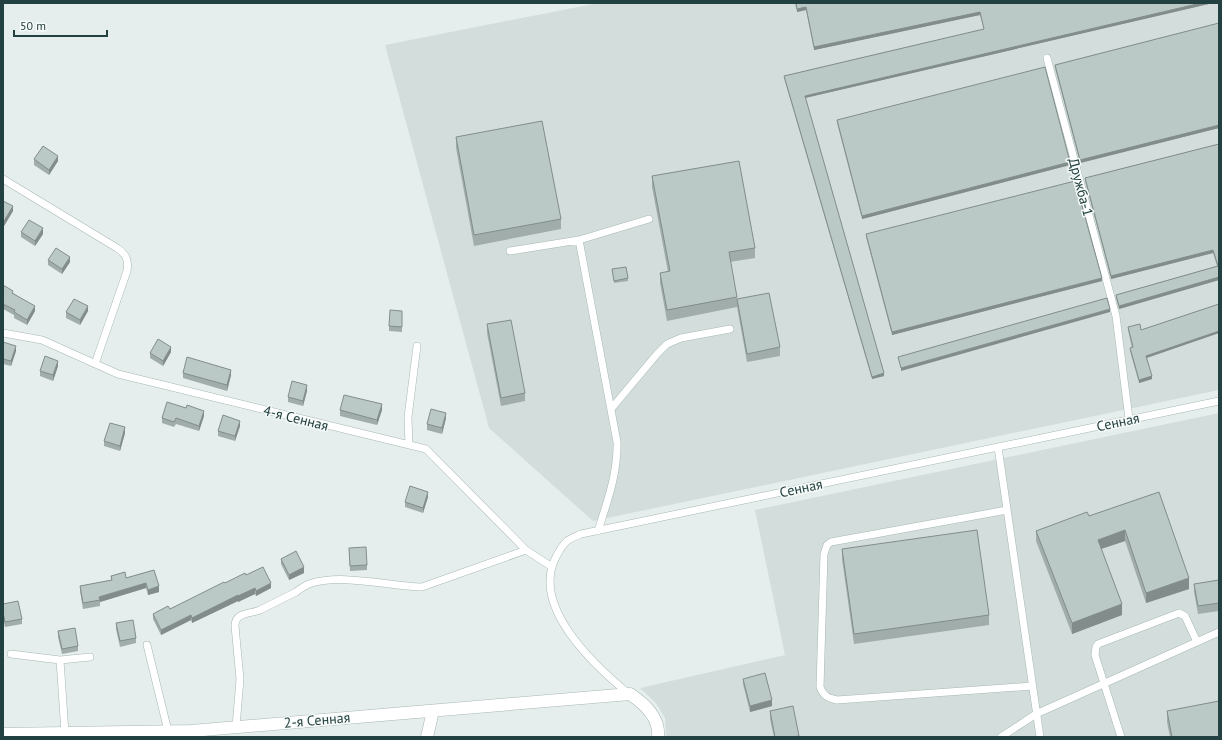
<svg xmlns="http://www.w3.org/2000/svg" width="1222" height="740" font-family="'PT Sans',sans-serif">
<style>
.built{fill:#d3dedc}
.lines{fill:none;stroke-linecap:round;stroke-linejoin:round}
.service-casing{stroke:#a7b7b5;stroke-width:8}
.minor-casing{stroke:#a7b7b5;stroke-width:13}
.service{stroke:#fff;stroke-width:7}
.minor{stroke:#fff;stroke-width:12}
.wall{fill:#a0adaa}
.shaded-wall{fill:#828d8b}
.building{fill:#bac9c6;stroke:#828d8b}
.labels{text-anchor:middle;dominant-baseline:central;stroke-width:3;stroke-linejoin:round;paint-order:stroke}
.street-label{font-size:14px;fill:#234140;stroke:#f6faf9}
</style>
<rect width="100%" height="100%" fill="#e5eeec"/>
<!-- built -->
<path class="built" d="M598,3H1219V390L593,521L489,428L385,45Z
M1219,413V737H666L665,718L656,703L640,688L785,655L755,510Z"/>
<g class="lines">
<!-- service casing -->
<g class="service-casing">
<path id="service" d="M1047,58L1116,316L1129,419
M3,179L117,248C126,254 129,260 127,271L95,364
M510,251L579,240
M3,333L42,340L118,374L426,449L526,550L552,567
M611,409L657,354L667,344L681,338L730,329
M409,445L408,417L417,346
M998,447L1040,737
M1007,510L831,542L827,545L824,554L820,687C823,696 828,698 837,700L1032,686
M598,531C607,502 618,473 617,442L579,240L649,219
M147,645L168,731
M11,654L60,660L65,733
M60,660L90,657
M629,694C595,666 532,608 555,559C558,553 562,545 567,541C571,538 577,536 581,534L1219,401
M236,727L240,679L235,626C235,612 250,614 260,610C272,604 284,598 296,592C300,589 304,586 309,584C342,573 387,586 422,587L526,550
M1001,737L1036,714L1219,632
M1121,737L1095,655L1096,647L1098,644L1179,613L1185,616L1197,642"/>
</g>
<!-- minor casing -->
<g class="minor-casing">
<path id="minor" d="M3,734L191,731L630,694C645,704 660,718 658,737
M427,737L433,711"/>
</g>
<!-- service -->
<use href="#service" class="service"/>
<!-- minor -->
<use href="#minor" class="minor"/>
</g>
<!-- wall -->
<path class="wall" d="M795,3H1213L805,98L884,376L872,379L784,78V76L984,29L980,15L814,50L806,10L797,12Z
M1219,23V128L1080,163L1055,68V65Z
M837,120L1070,165L862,219L837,123Z
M456,137L561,219V229L474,246L456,148Z
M1219,144V280L1119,309L1116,298V295L1217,266L1213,253L1111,279L1085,181V178Z
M34,159L58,161L49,175L34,165Z
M652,176L755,248V258L730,262L737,299L780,347V356L747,362L737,307L667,321L660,283V273L668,272L652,187Z
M3,201L13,211L4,226H3Z
M21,232L43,234L35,246L21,237Z
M866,234L1102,281L892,335L866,237Z
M48,260L70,262L62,274L48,265Z
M612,269L628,278V281L614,283Z
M3,285L35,311L27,325L14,318V315L3,309Z
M1219,304V333L1147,358L1152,379L1139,383L1130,351V348H1132L1128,330V327L1141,330Z
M88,311L80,325L66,318V312Z
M402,311V332L389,331V326Z
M487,324L525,393V401L501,406L487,333Z
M3,342L16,351L11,366L3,364Z
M171,352L163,366L150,358V353Z
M58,366L53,381L40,376V371Z
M183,373L231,375L227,391L183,378Z
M307,391L303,406L288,402V397Z
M340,410H382L377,425L340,416Z
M204,416L199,431L176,424L174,427L162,423V418Z
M446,418L442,434L427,430V424Z
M240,426L235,441L218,436V431Z
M125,433L120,451L104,446V441Z
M1159,492L1189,589L1146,603L1125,541L1101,549L1122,615L1072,634L1036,541V531L1089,516Z
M428,497L423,513L405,507V502Z
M349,548L367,565V570L350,571Z
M842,549L989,615V625L854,644L842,559Z
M281,559L304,573L289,580L281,564Z
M154,570L159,592L148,595L146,588L100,602V606L83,609L80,591V586L111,580V576L126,578Z
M1219,580V611L1198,614L1194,592V584Z
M225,583L271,588L256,596L255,594L238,602V601L192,623L191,620L161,635L153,619V614L170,609Z
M3,604L22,619V624L5,627L3,618Z
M116,623L136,638V643L120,647L116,629Z
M58,631L78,646V651L62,654L58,637Z
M743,679L772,706L750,712L743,684Z
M770,711L799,736V737H774L770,719Z
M1167,711L1219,737H1170L1167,722Z"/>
<!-- shaded-wall -->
<path class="shaded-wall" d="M1201,3H1213L805,98V96Z
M806,7V10L797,12V9Z
M980,12V15L814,50V47Z
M1219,125V128L1080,163V160Z
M58,156V161L49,175V170Z
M1070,162V165L862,219V216Z
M13,206V211L4,226V221Z
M43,228V234L35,246V241Z
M1213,250V253L1111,279V276Z
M70,257V262L62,274V269Z
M1219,277V280L1119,309V306Z
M1102,278V281L892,335V332Z
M35,306V311L27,325V320Z
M88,306V311L80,325V320Z
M1110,309V312L901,371V368Z
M1219,331V333L1146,358V356Z
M16,346V351L11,366V361Z
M171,347V352L163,366V361Z
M58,361V366L53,381V375Z
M231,370V375L227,391V385Z
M884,373V376L872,379V377Z
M1152,376V379L1139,383V380Z
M307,385V391L303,406V401Z
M382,404V410L377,425V420Z
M204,411V416L199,431V426Z
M446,413V418L442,434V428Z
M240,421V426L235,441V436Z
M125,427V433L120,451V446Z
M428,492V497L423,513V508Z
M1125,530V541L1098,550V540Z
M304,567V573L289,580V575Z
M1189,578V589L1146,603V593Z
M146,583V588L100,602L99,597Z
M271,583V588L256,596V591Z
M159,586V592L148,595V590Z
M255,588V594L238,602V596Z
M238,595V601L192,623V618Z
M1122,604V615L1072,634V623Z
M191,615V620L161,635V630Z
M772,700V706L750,712V706Z"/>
<!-- building -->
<path class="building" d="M796,3H1201L805,96L884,373L872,377L784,76L984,29L980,12L814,47L806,7L797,9Z
M1219,23V125L1080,160L1055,65Z
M1045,67L1070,162L862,216L837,120Z
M542,121L561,219L474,235L456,137Z
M1219,144V277L1119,306L1116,295L1218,266L1213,250L1111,276L1085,178Z
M43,146L58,156L49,170L34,159Z
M739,161L755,248L729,252L737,297L667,310L660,273L670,271L652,176Z
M1075,181L1102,278L892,332L866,234Z
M3,201L13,206L4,221L3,220Z
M29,220L43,228L35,241L21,232Z
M56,248L70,257L62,269L48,260Z
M626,267L628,278L614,281L612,269Z
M3,285L13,291L12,293L35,306L27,320L14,312L15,310L3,304Z
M769,293L780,347L747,354L737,299Z
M1107,298L1110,309L901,368L898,357Z
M74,299L88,306L80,320L66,312Z
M1219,304V331L1146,356L1152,376L1139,380L1130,348L1133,347L1128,327L1140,324L1141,330Z
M390,310L402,311V327L389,326Z
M511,320L525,393L501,398L487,324Z
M158,339L171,347L163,361L150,353Z
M3,342L16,346L11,361L3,359Z
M45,356L58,361L53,375L40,371Z
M187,357L231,370L227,385L183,373Z
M292,381L307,385L303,401L288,397Z
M344,395L382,404L377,420L340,410Z
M167,402L186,408L187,405L204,411L199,426L176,418L174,422L162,418Z
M431,409L446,413L442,428L427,424Z
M223,415L240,421L235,436L218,431Z
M110,423L125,427L120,446L104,441Z
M410,486L428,492L423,508L405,502Z
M1159,492L1189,578L1146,593L1125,530L1098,540L1122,604L1072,623L1036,531L1087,512L1089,516Z
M977,530L989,615L854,634L842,549Z
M366,547L367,565L350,566L349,548Z
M296,551L304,567L289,575L281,559Z
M263,567L271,583L256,591L255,588L238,596V595L192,618L191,615L161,630L153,614L168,606L170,609L224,582L225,583L245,573L246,575Z
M154,570L159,586L148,590L146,583L99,597L100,600L83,603L80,586L112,580L111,576L125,572L126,578Z
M1219,580V603L1198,606L1194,584Z
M18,601L22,619L5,622L3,612V604Z
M133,620L136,638L120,641L116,623Z
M75,628L78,646L62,649L58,631Z
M765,673L772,700L750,706L743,679Z
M1219,701V737H1172L1167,711Z
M793,706L799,736L793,737H775L770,711Z"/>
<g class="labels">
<!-- street labels -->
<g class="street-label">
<text transform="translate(1081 187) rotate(75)">Дружба-1</text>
<text transform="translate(296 418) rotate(14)">4-я Сенная</text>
<text transform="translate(1118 422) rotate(-12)">Сенная</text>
<text transform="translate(801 488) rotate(-12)">Сенная</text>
<text transform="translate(317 720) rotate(-5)">2-я Сенная</text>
</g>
</g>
<!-- border -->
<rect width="1222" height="740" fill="none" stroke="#234140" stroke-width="8"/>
<!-- scale -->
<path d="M14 30v6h93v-6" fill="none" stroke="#234140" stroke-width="2"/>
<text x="20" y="30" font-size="12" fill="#234140" stroke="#f6faf9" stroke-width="3" paint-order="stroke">50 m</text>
</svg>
